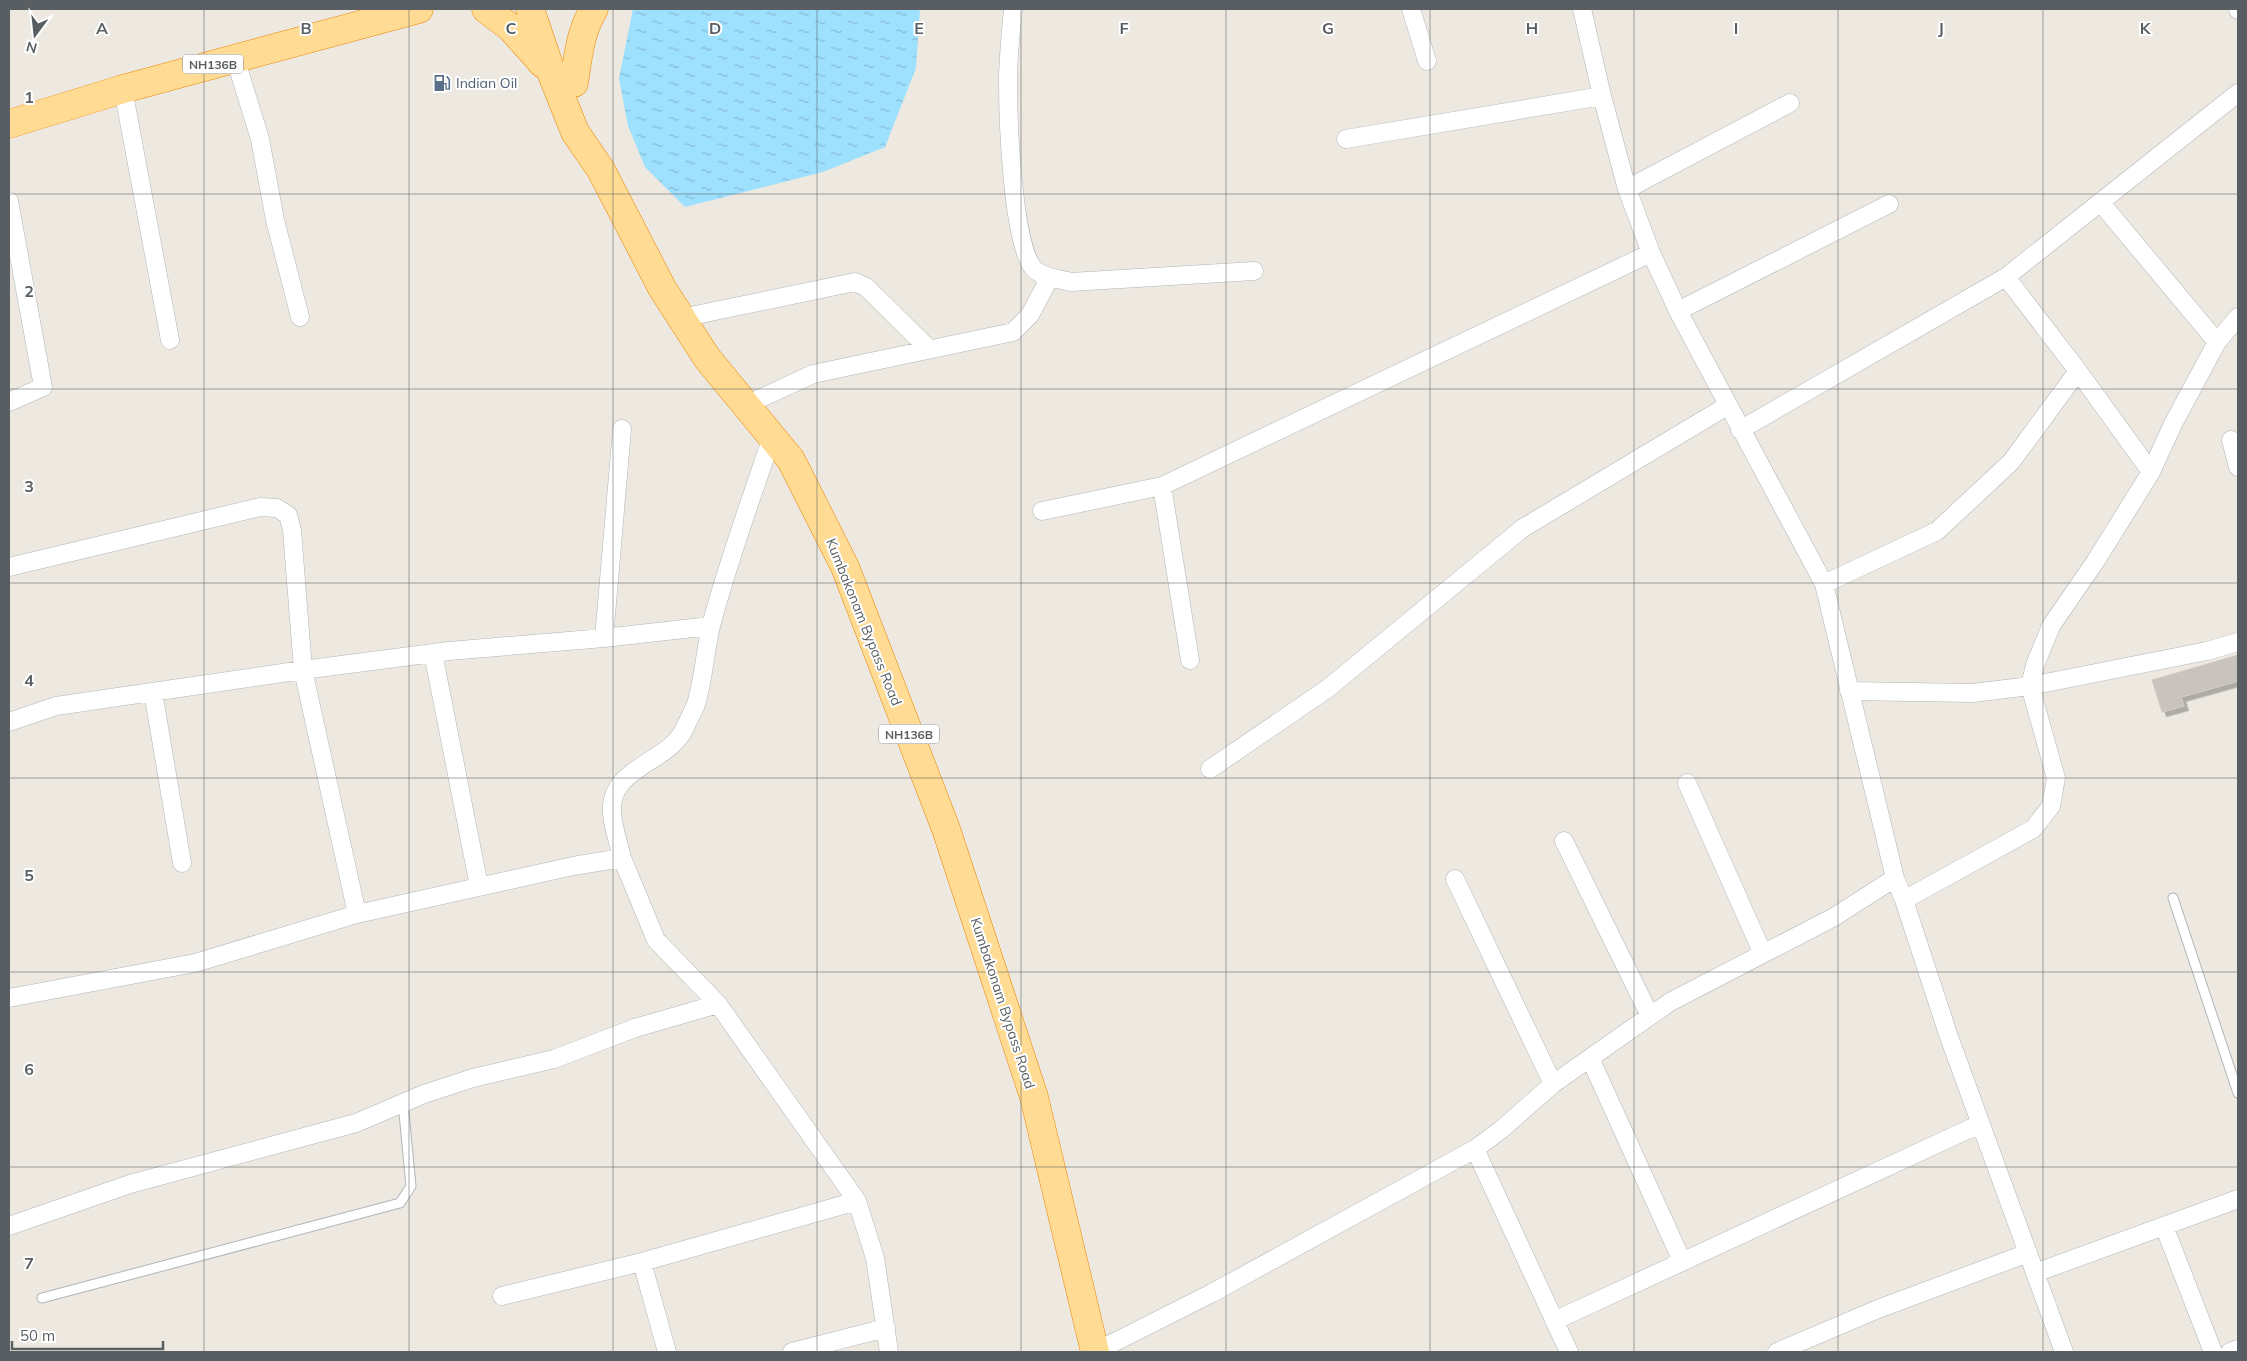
<svg xmlns="http://www.w3.org/2000/svg" width="2247" height="1361" font-family="Mulish,sans-serif">
<style>
.water{fill:url(#water-ripples)}
.building{fill:#c8c3bd;stroke:#d2c9be;filter:url(#shadow)}
.lines{fill:none;stroke-linecap:round;stroke-linejoin:round}
.service-casing{stroke:#b1b5b9;stroke-width:11}
.minor-casing{stroke:#b1b5b9;stroke-width:19}
.trunk-casing{stroke:#ed8500;stroke-width:29}
.service{stroke:#fff;stroke-width:9}
.minor{stroke:#fff;stroke-width:18}
.trunk{stroke:#ffdb94;stroke-width:28}
.grid{fill:none;stroke:#595e62;stroke-width:1;stroke-opacity:0.55}
.labels{text-anchor:middle;dominant-baseline:central;stroke-width:4;stroke-linejoin:round;paint-order:stroke}
.shield{fill:#fff;stroke:#8b8e91;stroke-width:1}
.shield-label{font-size:12px;font-weight:bold;fill:#595e62}
.service-label{font-size:14px;fill:#4e5e75;stroke:#fff;text-anchor:start}
.street-label{font-size:14px;fill:#595e62;stroke:#fff}
.grid-label{font-size:16px;text-anchor:middle;font-weight:bold;fill:#595e62;stroke:#fff;stroke-width:4;stroke-linejoin:round;paint-order:stroke}
</style>
<defs>
<pattern id="water-ripples" width="26" height="14" patternUnits="userSpaceOnUse" patternTransform="scale(1.25)"><rect width="26" height="14" fill="#9ee1ff"/><path d="M2 4q2-2 4 0t4 0M15 11q2-2 4 0t4 0" fill="none" stroke="#84bad2"/></pattern>
<filter id="shadow"><feDropShadow dx="4.5" dy="4.5" stdDeviation="0" flood-color="#0004"/></filter>
</defs>
<rect width="100%" height="100%" fill="#ede8e0"/>
<!-- water -->
<path class="water" d="M633,9H920L916,68L885,147L823,172L685,207L645,167L628,126L619,78Z"/>
<!-- building -->
<path class="building" d="M2238,655V681L2181,697L2184,706L2162,712L2152,680Z"/>
<g class="lines">
<!-- service casing -->
<g class="service-casing">
<path id="service" d="M2173,898L2238,1093
M42,1298L400,1203L411,1186L403,1103"/>
</g>
<!-- minor casing -->
<g class="minor-casing">
<path id="minor" d="M1013,9C1011,33 1008,57 1008,82C1008,116 1012,248 1035,270C1044,278 1060,279 1071,282L1254,271
M1411,9L1427,61
M1582,9L1602,96L1627,189L1651,253L1678,311L1824,584L1895,878L1904,900L1949,1037L2064,1352
M2238,9V10
M235,58L260,139L275,220L300,317
M123,89L170,340
M1346,139L1602,96
M1627,189L1790,103
M9,201L43,387L9,402
M2101,203L2217,342
M2006,277L2078,371L2151,472
M1678,311L1889,204
M681,318L855,282L866,287L929,349
M746,405L813,374L1013,332L1030,315L1050,277
M1740,430L2006,277L2238,93
M2231,440L2238,467
M1162,486L1190,660
M1042,511L1162,486L1651,253
M9,567L260,507L277,508L288,515L292,530L303,670L357,914
M1824,584L1937,531L2011,462L2078,371
M604,638L622,429
M433,653L479,886
M1849,691L1973,693L2030,686L2207,651L2238,642
M153,692L182,863
M9,722L56,706L303,670L449,651L604,638L711,626
M1210,769L1327,689L1523,528L1727,406
M1687,783L1763,954
M1564,841L1650,1016
M622,858L656,940L718,1004L857,1201L875,1258L889,1352
M1455,879L1553,1084
M1904,900L2033,829L2051,806L2056,778L2030,686L2035,665L2051,626L2095,562L2151,472L2173,424L2217,342L2238,317
M9,998L195,963L357,914L573,866L622,858C619,844 613,828 612,813C608,767 668,764 685,728C688,720 693,712 696,704C704,678 705,649 712,622C729,559 751,499 772,437
M1590,1058L1682,1261
M1475,1149L1569,1352
M9,1226L130,1184L356,1123L424,1094L473,1078L554,1059L635,1028L718,1004
M2164,1226L2213,1352
M642,1262L667,1352
M2035,1273L2238,1199
M502,1296L642,1262L857,1201
M1554,1321L1980,1124
M792,1352L886,1328
M1095,1352L1212,1293L1475,1149L1502,1129L1553,1084L1670,1002L1834,917L1895,878
M1777,1352L1878,1309L2028,1253
M2230,1352L2238,1349"/>
</g>
<!-- trunk casing -->
<g class="trunk-casing">
<path id="trunk" d="M486,9L511,28L543,64
M530,9L553,77L575,132L601,170L662,288L707,358L791,460L845,567L946,829L1034,1097L1095,1352
M574,83C578,57 580,32 594,9
M9,124L123,89L419,9"/>
</g>
<!-- service -->
<use href="#service" class="service"/>
<!-- minor -->
<use href="#minor" class="minor"/>
<!-- trunk -->
<use href="#trunk" class="trunk"/>
</g>
<!-- grid -->
<path class="grid" d="M204,9V1352M409,9V1352M613,9V1352M817,9V1352M1021,9V1352M1226,9V1352M1430,9V1352M1634,9V1352M1838,9V1352M2043,9V1352M9,194H2238M9,389H2238M9,583H2238M9,778H2238M9,972H2238M9,1167H2238"/>
<!-- icons -->
<defs>
<g id="fuel-bare" transform="scale(1.35)"><path d="M-5.5-6h7V0h2V4h1.3V-2.5L3-4.5l.8-.8L6-3V5H2.5V1h-1V6h-7ZM-4.2-4.7v3.2H.2V-4.7Z" fill="#5c6f8a" stroke="#fff" stroke-width="2.5" paint-order="stroke"/></g>
</defs>
<g fill-rule="evenodd">
<use href="#fuel-bare" x="442" y="83"/>
</g>
<g class="labels">
<!-- shield labels -->
<g class="shield">
<rect x="183" y="54.5" width="60" height="19" rx="4"/>
<rect x="879" y="724.5" width="60" height="19" rx="4"/>
</g>
<g class="shield-label">
<text x="213" y="64">NH136B</text>
<text x="909" y="734">NH136B</text>
</g>
<!-- service labels -->
<g class="service-label">
<text x="456" y="83">Indian Oil</text>
</g>
<!-- street labels -->
<g class="street-label">
<text transform="translate(864 622) rotate(68)">Kumbakonam Bypass Road</text>
<text transform="translate(1003 1003) rotate(72)">Kumbakonam Bypass Road</text>
</g>
</g>
<g class="grid-label">
<text x="102" y="34">A</text>
<text x="306" y="34">B</text>
<text x="511" y="34">C</text>
<text x="715" y="34">D</text>
<text x="919" y="34">E</text>
<text x="1124" y="34">F</text>
<text x="1328" y="34">G</text>
<text x="1532" y="34">H</text>
<text x="1736" y="34">I</text>
<text x="1941" y="34">J</text>
<text x="2145" y="34">K</text>
<text x="29" y="103">1</text>
<text x="29" y="297">2</text>
<text x="29" y="492">3</text>
<text x="29" y="686">4</text>
<text x="29" y="881">5</text>
<text x="29" y="1075">6</text>
<text x="29" y="1269">7</text>
</g>
<!-- border -->
<rect width="2247" height="1361" fill="none" stroke="#595e62" stroke-width="20"/>
<!-- north arrow -->
<g transform="translate(35 35) rotate(195)" stroke="#ffffff" stroke-width="4" paint-order="stroke">
<path d="M0-4L9 19L0 12L-9 19Z" fill="#595e62"/>
<text y="-8" font-size="14" font-weight="bold" text-anchor="middle" fill="#595e62">N</text>
</g>
<!-- scale -->
<path d="M12 1341v8h151v-8" fill="none" stroke="#595e62" stroke-width="2.5"/>
<text x="20" y="1341" font-size="15" fill="#595e62" stroke="#ffffff" stroke-width="4" paint-order="stroke">50 m</text>
</svg>
